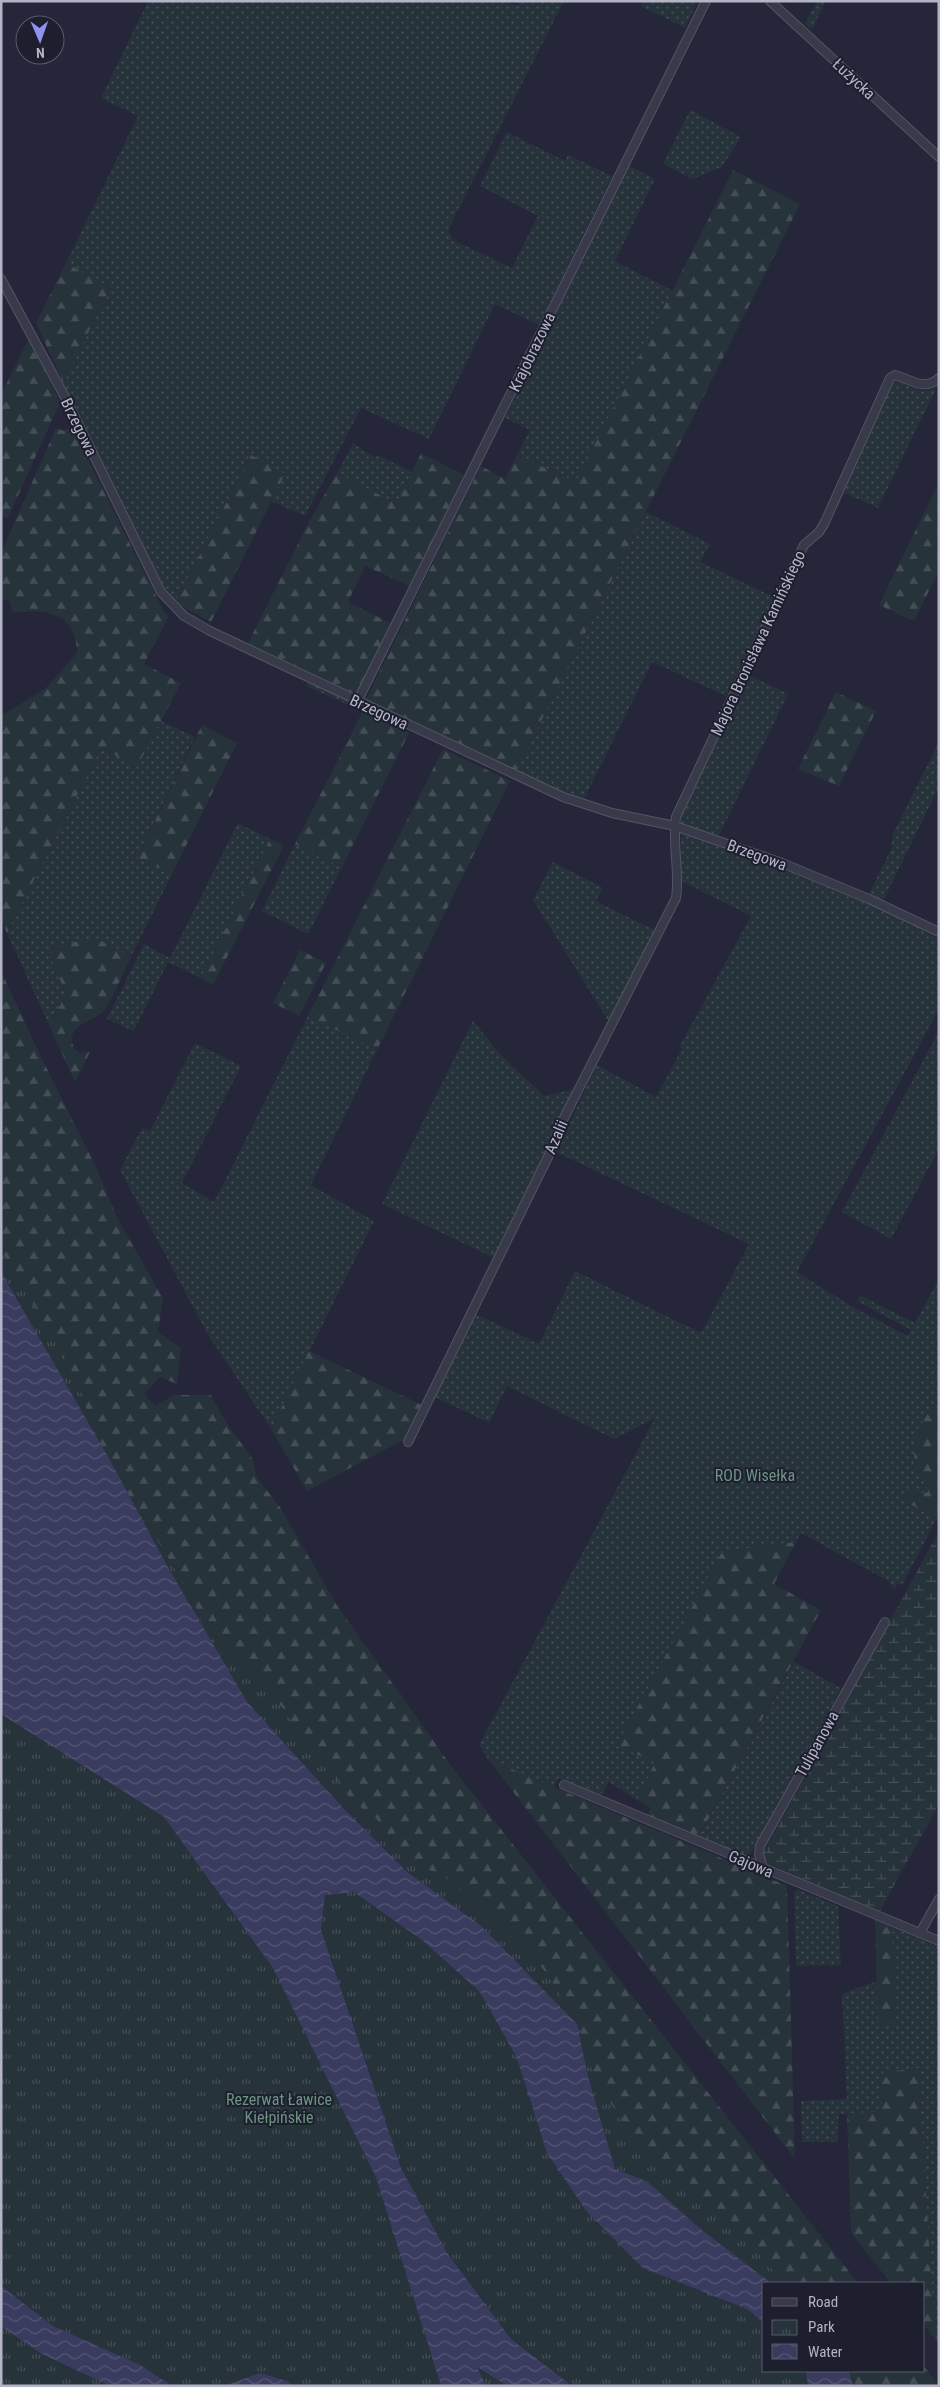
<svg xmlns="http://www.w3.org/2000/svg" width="940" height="2387" font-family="'Roboto Condensed',sans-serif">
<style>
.grass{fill:url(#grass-dots)}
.forest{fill:url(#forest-firs)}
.wetland{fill:url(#wetland-marsh)}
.park{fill:url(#park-tufts)}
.water{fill:url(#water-waves)}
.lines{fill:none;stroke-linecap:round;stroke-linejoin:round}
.street-casing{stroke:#535464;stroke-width:10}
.street{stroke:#383949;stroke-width:8}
.labels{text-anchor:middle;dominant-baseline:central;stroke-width:4;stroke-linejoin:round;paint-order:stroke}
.street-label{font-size:16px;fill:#b3b4c5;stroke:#1d1e2e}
.park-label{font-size:16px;fill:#6d9483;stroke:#1d1e2e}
</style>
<defs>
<pattern id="grass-dots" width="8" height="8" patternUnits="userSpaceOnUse" patternTransform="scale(1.25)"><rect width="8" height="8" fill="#27333b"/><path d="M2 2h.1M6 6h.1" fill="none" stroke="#444e56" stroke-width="1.8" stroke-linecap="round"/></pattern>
<pattern id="forest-firs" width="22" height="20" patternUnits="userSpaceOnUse" patternTransform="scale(1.25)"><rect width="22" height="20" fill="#27333b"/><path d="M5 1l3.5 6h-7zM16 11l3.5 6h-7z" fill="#444e56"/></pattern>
<pattern id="wetland-marsh" width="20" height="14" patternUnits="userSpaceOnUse" patternTransform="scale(1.25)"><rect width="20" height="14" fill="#27333b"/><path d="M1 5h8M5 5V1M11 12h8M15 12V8" fill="none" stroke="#444e56"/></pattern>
<pattern id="park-tufts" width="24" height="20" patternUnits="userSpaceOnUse" patternTransform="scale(1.25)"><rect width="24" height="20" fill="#27333b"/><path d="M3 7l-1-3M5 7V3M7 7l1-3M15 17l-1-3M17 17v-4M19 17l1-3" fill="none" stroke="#444e56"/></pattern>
<pattern id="water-waves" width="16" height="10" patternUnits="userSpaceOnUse" patternTransform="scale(1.25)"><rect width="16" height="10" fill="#3a3c5f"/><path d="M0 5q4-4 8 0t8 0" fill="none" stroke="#545674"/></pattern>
</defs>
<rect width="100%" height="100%" fill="#252639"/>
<!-- grass -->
<path class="grass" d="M148,1H504L517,6L520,1H564L448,230L453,240L512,268L538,216L480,186L507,132L565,161L568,155L612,176L539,325L495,304L429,439L361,408L305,516L271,501L284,474L250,456L176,601L167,592L63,382L111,288L66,263L138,116L101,98Z
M644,1H698L685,28L641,6Z
M817,1H826L812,29L805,24Z
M690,110L741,137L722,167L693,179L663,164Z
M629,166L655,179L615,261L673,291L576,482L517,455L530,430L505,418Z
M898,381L922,391L936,389L878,508L844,493L878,408L894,382Z
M353,443L374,457L378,455L412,472L397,504L337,473Z
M646,512L710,544L700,562L774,597L726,696L652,662L583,801L516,771Z
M749,675L788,694L718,838L681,825L680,819Z
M308,681L355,704L353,707L306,686Z
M161,721L195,737L137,857L172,874L131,957L96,939L52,949C51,970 59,976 67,993L49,1025L7,933L101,748L137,767Z
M939,742V787L883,901L869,894L891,849L893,834Z
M238,823L270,839L201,978L168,962L134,1031L107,1019L144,944L170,958Z
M681,833C763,858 842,891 921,927L920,929L939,939V1009L797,1272L853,1307L908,1336L911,1330L857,1301L860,1295L915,1323L939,1279V1411L930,1409C918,1431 908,1448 920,1474C922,1480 928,1485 928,1492L904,1501L937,1518L902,1585L898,1583L895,1589L891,1586L890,1582L801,1533L796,1542L722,1552L618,1745L656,1763L637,1800L609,1782L600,1797L558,1778L554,1787L488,1759L479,1745L655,1418L614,1439L507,1386L489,1423L435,1397L476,1314L539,1344L575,1271L701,1333L749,1244L556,1152L597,1065L656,1097L682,1049L679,1048L687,1033L751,916L681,881Z
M295,844L342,867L308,934L262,911Z
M553,862L603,888L596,901L654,930L609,1022L533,900Z
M308,1016L377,1050L311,1185L374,1221L271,1429L208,1335L120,1170L142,1128L150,1131L195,1043L241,1066L182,1183L214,1202Z
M473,1021L500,1054L544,1096L576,1089L494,1258L382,1204Z
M939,1031V1149L891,1239L842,1212Z
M794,1662L841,1688L748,1858L698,1838Z
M798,1890L838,1906L841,1965L796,1966L794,1892Z
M892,1927L939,1947V2344L935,2339L918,2068L883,2112L839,2114L837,2142H802L801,2101L847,2099L842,1994L877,1981L878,2023H894Z"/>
<!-- forest -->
<path class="forest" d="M733,170L800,204L516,771L365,701L481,466L505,479L517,455L576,482Z
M66,263L111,288L63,382L36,323Z
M29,338L60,402L8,518L1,515V395Z
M71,426L165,614L169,616L144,664L181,683L137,767L101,748L7,933L1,921V713H6L46,688L77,653C77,613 46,608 13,613L9,601L1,599V553L56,428L64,431Z
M421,453L464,475L410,586L365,566L348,602L392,624L355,697L247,645L310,520L337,473L397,504Z
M251,455L285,474L211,622L186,609L176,601Z
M939,482V571L914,621L879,605Z
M836,692L876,711L839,786L798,769Z
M363,711L409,733L342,867L295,844Z
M202,725L237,743L172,874L137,857Z
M443,749L510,781L377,1050L308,1016Z
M270,839L284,845L213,985L201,978Z
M97,939L131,957C125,969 111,1003 104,1011C92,1023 62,1025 75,1050L81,1053L90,1052L75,1082L49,1025L67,993C59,976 51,970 52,949L68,943Z
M300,950L326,963L299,1016L273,1003Z
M1,971L40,1055L95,1165L118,1219L163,1299L158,1332L181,1348L177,1384L160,1377L144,1394L155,1406L174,1395H211L226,1422L253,1460L257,1478L280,1507L336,1604L452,1767L858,2283H771L698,2227L406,1871L247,1702L166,1564L1,1272Z
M309,1351L422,1405L405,1439L307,1491L271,1429Z
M930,1409L939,1411V1515L937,1518L904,1501L911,1490L924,1493L928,1492C928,1485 922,1480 919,1474C908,1448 918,1431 930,1409Z
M796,1542L774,1584L821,1610L698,1838L646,1816L651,1808L637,1800L655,1763L617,1745L722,1552Z
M488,1759L787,1886L795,2159Z
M875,1920L892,1927L895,2023L878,2024Z
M918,2068L935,2339L924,2325V2283H891L851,2233L847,2113L882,2112L881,2073Z
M924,2366L939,2386H853L849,2371H924Z"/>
<!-- wetland -->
<path class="wetland" d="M939,1531V1804L880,1911L766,1863L763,1854Z"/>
<!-- park -->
<path class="park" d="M1,1250L29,1298L55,1338L79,1385L88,1414L129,1513L142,1517L163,1549L191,1596L210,1641L230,1648L266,1686L353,1801L361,1807L371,1821L376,1818L407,1860L445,1877L524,1945L547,1974L578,2023L595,2080L637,2142L660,2168L742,2234L784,2283H764V2371H812L816,2386H1Z"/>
<!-- water -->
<path class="water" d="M1,1272L111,1462L166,1564L247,1702L344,1809L406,1871L481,1926L577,2024L588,2077L615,2169L648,2182L698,2227L771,2283H764V2323L747,2309L643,2268L587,2212L547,2153L517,2058L480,1992L422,1940L354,1892L325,1895L321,1930L401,2168L447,2253L511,2339L572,2386H508L477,2367L486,2386H441L376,2177L273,1968L164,1817L1,1714Z
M1,2286L53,2326L140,2365L172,2386H110L40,2353L1,2326Z
M806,2371H849L853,2386H808Z
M260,2373L287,2381L293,2386H224Z"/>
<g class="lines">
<!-- street casing -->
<g class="street-casing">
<path id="street" d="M770,1L939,157
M1,279L66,399L161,592L184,616L210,631L563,797L612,813L675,826L782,863L869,899L939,932
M357,702L706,1
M408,1442L548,1157L563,1120L676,898C680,872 672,844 676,817L804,545L819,532L824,524L890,378L895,375C911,379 924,392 939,378
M564,1785L939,1941
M763,1868L759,1854L760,1846L885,1622
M920,1933L939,1899"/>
</g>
<!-- street -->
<use href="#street" class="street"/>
</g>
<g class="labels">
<!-- street labels -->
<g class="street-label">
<text transform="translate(854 79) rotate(43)">Łużycka</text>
<text transform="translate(532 352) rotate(-64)">Krajobrazowa</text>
<text transform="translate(79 427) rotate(64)">Brzegowa</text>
<text transform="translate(758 643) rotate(-65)">Majora Bronisława Kamińskiego</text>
<text transform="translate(379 712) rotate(25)">Brzegowa</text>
<text transform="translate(757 855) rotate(20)">Brzegowa</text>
<text transform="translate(556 1137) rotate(-67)">Azalii</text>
<text transform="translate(817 1744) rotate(-61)">Tulipanowa</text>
<text transform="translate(751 1864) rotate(23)">Gajowa</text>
</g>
<!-- park labels -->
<g class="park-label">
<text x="755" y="1475">ROD Wisełka</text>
<text x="279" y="2099">Rezerwat Ławice<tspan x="279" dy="18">Kiełpińskie</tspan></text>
</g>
</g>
<!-- border -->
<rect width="940" height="2387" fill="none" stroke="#b3b4c5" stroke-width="5"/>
<!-- legend -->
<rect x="762" y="2282" width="162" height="90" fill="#1d1e2e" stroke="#595a6a"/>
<rect x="772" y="2298" width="25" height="8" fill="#383949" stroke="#595a6a"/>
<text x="808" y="2307" font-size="15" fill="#b3b4c5">Road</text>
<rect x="772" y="2320" width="25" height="15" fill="url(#park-tufts)" stroke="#595a6a"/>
<text x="808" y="2332" font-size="15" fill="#b3b4c5">Park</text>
<rect x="772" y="2344" width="25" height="15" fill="url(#water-waves)" stroke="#595a6a"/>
<text x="808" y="2357" font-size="15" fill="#b3b4c5">Water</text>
<!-- north arrow -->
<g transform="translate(40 40) rotate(178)"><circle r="24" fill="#1d1e2e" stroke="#595a6a"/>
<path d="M0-4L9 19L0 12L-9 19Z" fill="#9093ee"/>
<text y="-8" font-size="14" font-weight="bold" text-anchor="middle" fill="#b3b4c5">N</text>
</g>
</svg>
